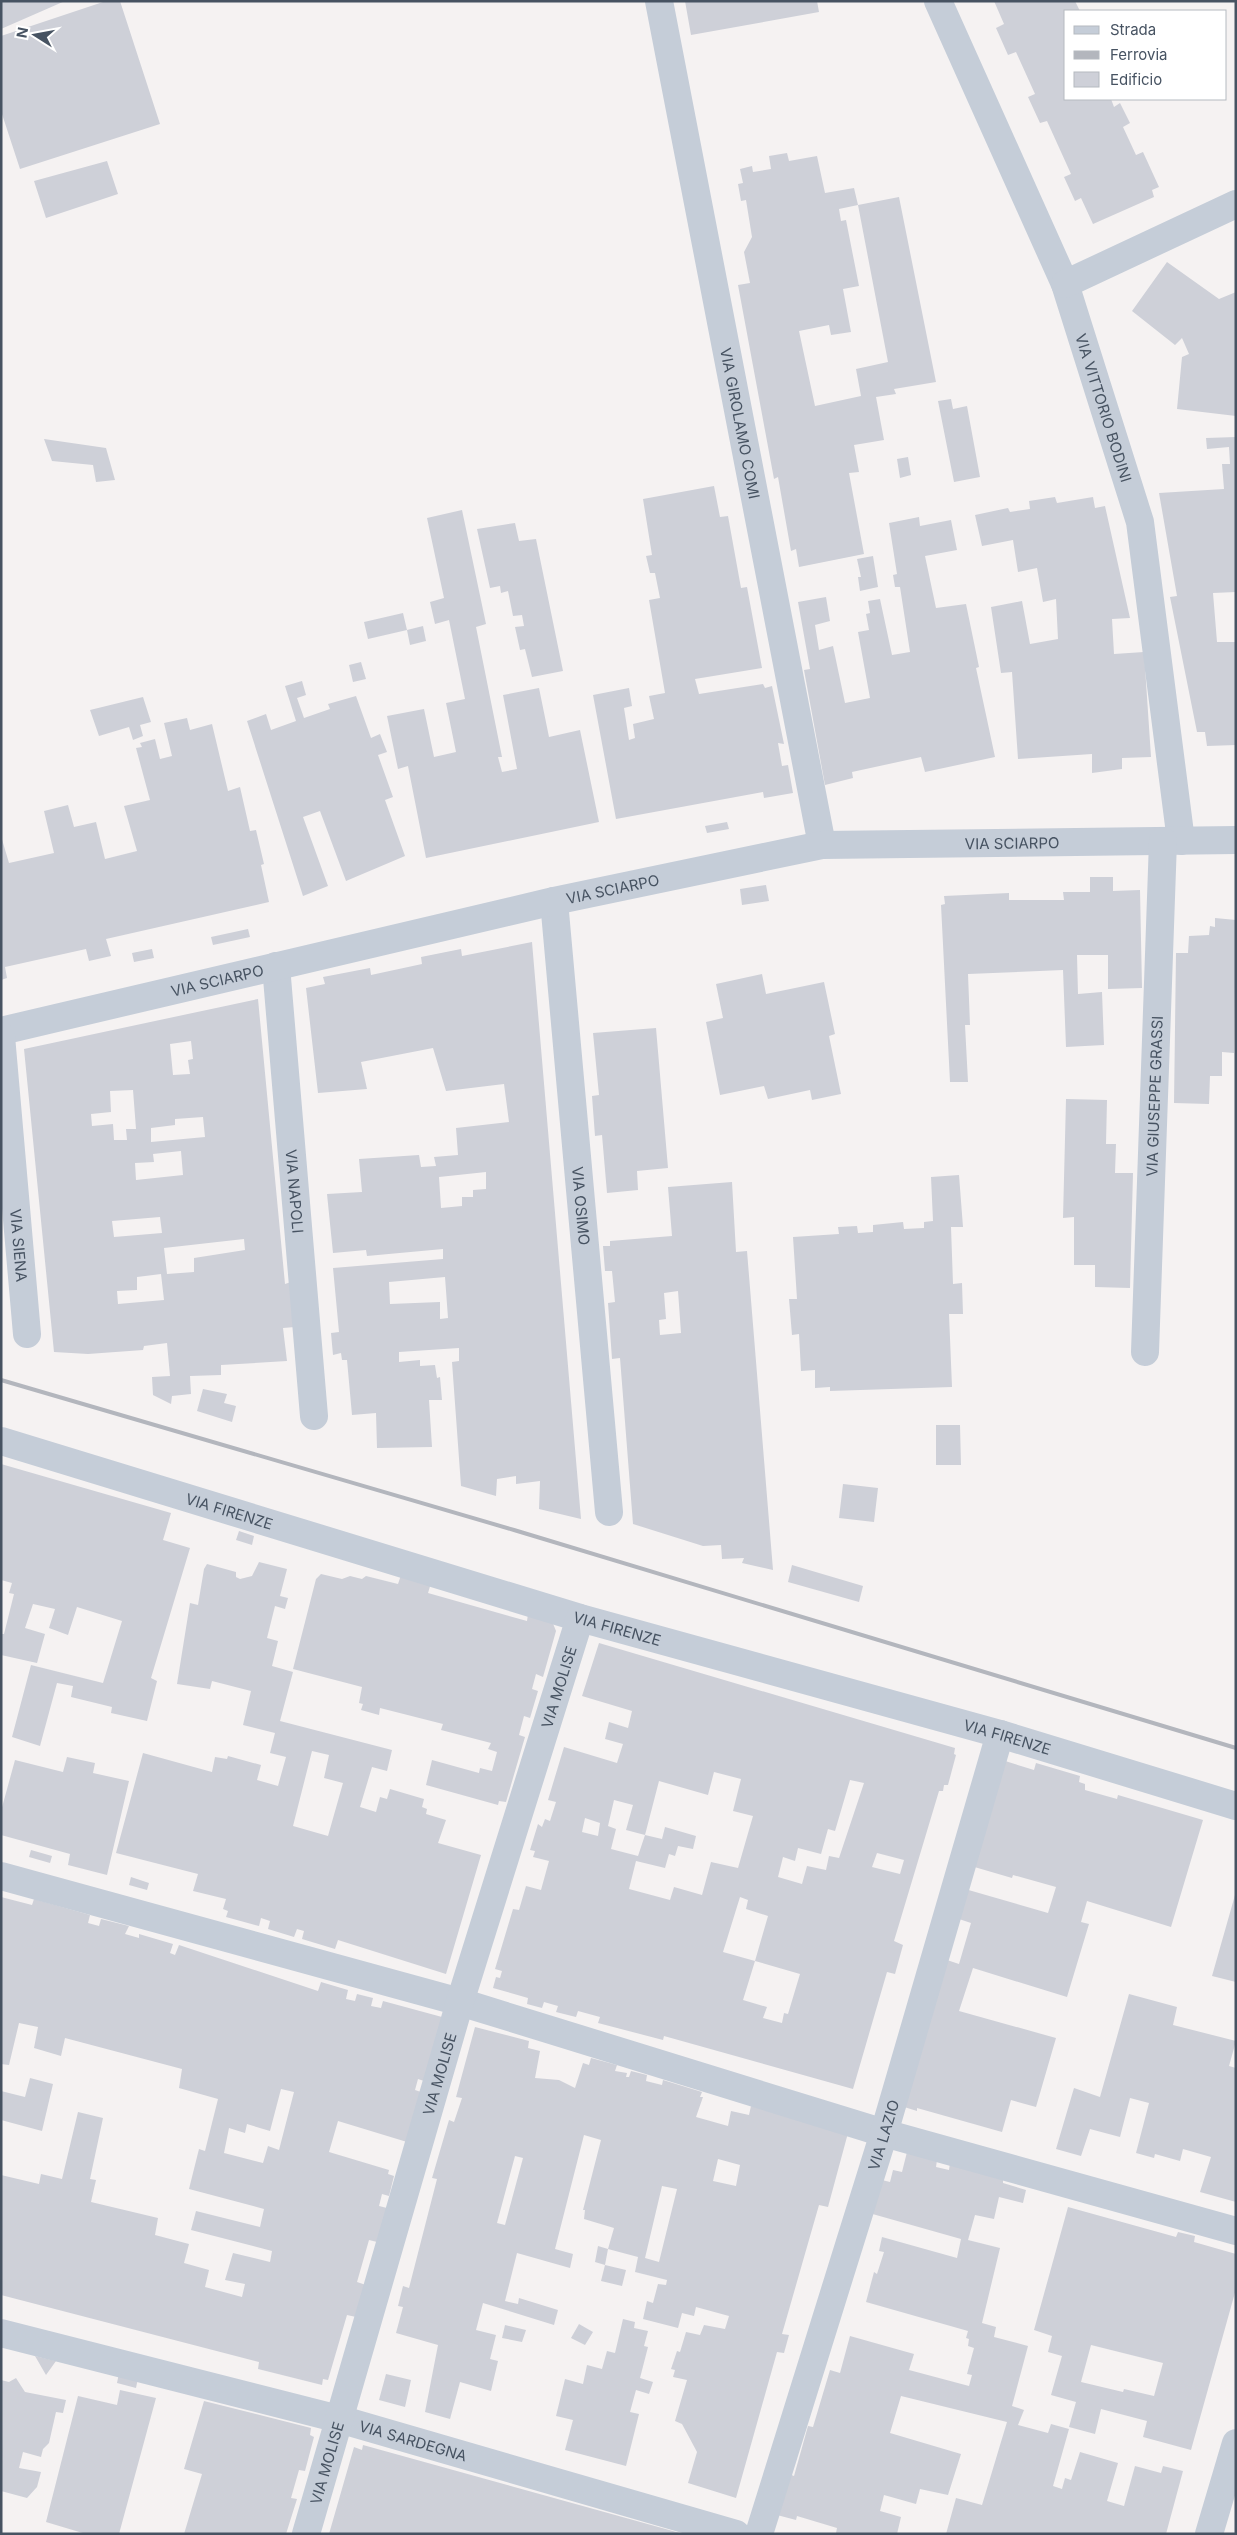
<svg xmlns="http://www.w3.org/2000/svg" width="1237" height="2535" font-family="Inter,sans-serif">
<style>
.building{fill:#ced0d8;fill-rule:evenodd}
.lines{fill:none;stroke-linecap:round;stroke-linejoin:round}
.minor{stroke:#c5cdd8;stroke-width:28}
.rail{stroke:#b3b6bd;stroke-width:4}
.labels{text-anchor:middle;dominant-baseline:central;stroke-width:5;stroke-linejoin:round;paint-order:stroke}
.street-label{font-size:15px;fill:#475362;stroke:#fff}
</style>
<rect width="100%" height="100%" fill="#f5f2f2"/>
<!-- building -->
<path class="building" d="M1,1H65L1,29Z
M106,1H120L160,124L20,169L1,111V36Z
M685,1H817L819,12L691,35Z
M994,1H1075L1080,11H1066V99H1111L1114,107L1120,103L1130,123L1123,127L1136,155L1143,152L1159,187L1152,190L1154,197L1093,224L1081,198L1075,201L1064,177L1071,174L1047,121L1040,123L1028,97L1035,94L1016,52L1008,55L996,28L1004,24Z
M787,153L789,161L817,156L825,193L854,188L858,205L839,209L841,221L846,220L859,286L843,289L851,332L831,335L829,325L799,331L815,406L861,396L856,369L888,362L858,205L899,197L936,382L894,389L896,394L876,397L884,440L854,445L859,472L849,473L864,554L799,567L796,549L791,551L778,477L774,479L738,285L750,283L744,252L752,237L746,200L741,201L738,184L743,183L740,169L752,166L753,172L771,169L769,156Z
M107,161L118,194L46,218L34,181Z
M1167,262L1219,299L1236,292V416L1177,409L1182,357L1189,354L1182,338L1175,345L1132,311Z
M951,399L953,409L967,406L980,477L954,482L938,401Z
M1236,437V592L1213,593L1217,642H1236V745L1207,746L1205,732H1197L1170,597L1177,596L1159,493L1224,489L1222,464H1230L1229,447L1207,449L1206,438Z
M44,439L106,448L115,480L96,482L93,465L52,461Z
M908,457L911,475L900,478L897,459Z
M714,486L720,517L728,516L741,588L747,587L762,668L695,679L699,694L763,684L765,688L772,686L784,744L778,743L782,766L788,765L793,793L764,798L763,792L616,819L593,695L629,688L632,706L624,708L629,740L635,738L633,724L654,719L649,696L665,693L649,600L660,598L655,573H650L646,556L652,555L643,499Z
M1055,497L1057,503L1093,497L1095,508L1105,506L1130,618L1112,619L1114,654L1144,652L1151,757L1122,758V769L1092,773V754L1018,759L1012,672L1001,673L991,607L1022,601L1030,644L1058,639L1056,599L1043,602L1037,568L1018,572L1013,540L982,546L975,515L1008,508L1010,512L1030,509L1029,501Z
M462,510L486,624L476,627L502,757H498L502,772L517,769L503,695L539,688L549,737L580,730L599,822L426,858L408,766L398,769L387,716L424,709L434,757L456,752L446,703L465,699L449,620L435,624L430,602L444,598L427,518Z
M919,517L920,526L951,520L957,550L925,556L936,608L966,604L979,667L976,668L995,757L925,772L921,757L852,772L853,778L825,785L804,670L810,669L798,602L826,597L830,621L815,625L819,650L833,646L845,703L870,698L858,632L869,630L866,614L870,613L868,601L880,599L892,655L910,652L900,587H895L893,575L897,574L889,523Z
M515,523L519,541L536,539L563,671L532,677L525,649L520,650L515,627L524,626L522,615L513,616L508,591L501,593L500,586L490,588L477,529Z
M873,556L878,587L860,591L858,577H861L857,559Z
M403,613L407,630L368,639L364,622Z
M423,626L426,641L410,645L407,630Z
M361,662L366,679L353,682L349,665Z
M302,681L306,695L297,698L304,718L330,709L328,704L356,696L371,738L380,734L387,752L378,755L393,797L385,800L405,856L346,881L320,811L303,817L328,886L303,896L247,721L266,714L271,730L296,721L285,686Z
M143,697L151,722L140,725L143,736L133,740L129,727L99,736L90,710Z
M187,718L190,730L212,724L228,791L240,787L250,831L256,830L264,864L261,865L269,902L106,939L111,956L89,961L86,949L5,967L7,978L1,980V836L9,863L54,853L44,811L68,805L74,827L96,822L105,859L137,851L124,806L150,800L136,748L142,747L140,743L155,739L160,759L172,756L164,723Z
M727,822L729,829L707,833L705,826Z
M1090,877H1113V891L1140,890L1142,988L1108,989V955H1077L1078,994L1102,992L1104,1045L1066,1047L1063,970L968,974L970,1025H965L968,1082H950L941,905L945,904L944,896L1009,893V900H1064L1063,892H1090Z
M766,885L769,901L742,905L740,889Z
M1215,918L1236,920L1234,1053L1222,1052V1076H1210L1209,1104L1174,1103L1176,953H1188L1189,936L1209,935L1210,926L1215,927Z
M248,929L250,937L213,945L211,937Z
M532,942L581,1519L539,1509L540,1481L516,1484V1476L497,1479L496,1496L461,1486L452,1362L459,1361V1348L399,1352V1362L420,1360V1366L435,1365L437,1378L440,1377L442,1400H429L432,1447L377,1448L376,1413L352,1415L347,1360H342L341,1353L333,1355L331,1333L339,1332L333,1268L443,1259V1249L367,1256L366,1250L333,1253L327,1194L362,1192L359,1159L419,1155L421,1167L436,1166L434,1157L458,1155L456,1128L509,1122L504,1084L446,1091L433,1048L361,1062L367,1089L318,1093L306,988L325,984L323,977L370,968L371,975L422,964L421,957L461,949L462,956ZM486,1172V1189L473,1190V1197H462V1206L441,1208L439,1177ZM445,1277L448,1318L440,1319V1302L390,1304L389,1282Z
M152,949L154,958L134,962L132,953Z
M762,974L766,994L824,982L835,1034L829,1036L841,1094L812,1100L810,1090L768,1099L764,1086L720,1095L706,1022L723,1018L716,984Z
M258,999L285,1284L291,1282L295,1327L283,1328L287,1361L221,1365V1375L190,1376L191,1394L172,1396L171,1404L153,1395L152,1377L170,1376L167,1343L144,1346L143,1350L88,1354L54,1352L24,1049ZM191,1041L193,1059L188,1060L190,1074L173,1075L170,1044ZM133,1090L136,1129H126L127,1140H114L113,1124L92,1126L91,1114L111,1112L110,1091ZM203,1117L205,1137L151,1142V1128L175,1125V1119ZM181,1151L183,1175L136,1180L135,1163L154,1162L153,1154ZM160,1217L162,1233L114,1237L112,1221ZM244,1239L245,1250L194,1258V1272L167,1274L164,1248ZM161,1274L164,1300L118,1304L117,1291L137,1290V1277Z
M656,1028L668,1168L637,1171L638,1190L607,1193L602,1135L595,1136L592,1096L599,1095L593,1033Z
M1066,1099L1107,1100L1106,1144H1116L1115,1173H1133L1130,1288L1095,1287V1265H1074V1217L1063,1218Z
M959,1175L963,1227H951L953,1284L962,1283L963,1314H949L952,1387L830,1391V1387L815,1388V1370L801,1371L799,1334L792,1335L789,1299H797L793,1237L839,1234L838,1227L857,1226L858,1233L873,1232V1225L903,1222L904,1229L924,1228V1222L933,1221L931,1177Z
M732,1182L736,1252L747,1251L773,1570L742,1563L744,1558L722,1559L721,1545L703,1546L633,1524L620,1358L612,1359L608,1303L615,1302L612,1271H605L603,1246H610V1241L672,1236L668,1187ZM678,1291L681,1333L660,1335L659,1320L666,1319L664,1293Z
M203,1389L227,1394L224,1403L236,1406L232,1422L197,1411Z
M936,1425H960L961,1465H936Z
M1,1464L171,1513L163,1540L190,1548L151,1678L157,1681L147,1721L111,1713L112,1707L71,1697L73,1686L57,1683L40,1746L12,1737L31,1665L103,1683L122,1621L77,1607L68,1635L49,1628L55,1609L33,1604L25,1628L45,1634L37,1663L1,1655V1634H4L14,1594L9,1593L12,1583L1,1580Z
M843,1484L878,1488L874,1522L839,1518Z
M239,1531L254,1536L252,1545L236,1540Z
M259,1562L287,1569L280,1596L288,1598L285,1609L275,1606L267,1638L278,1641L272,1666L293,1672L280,1721L392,1750L387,1771L372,1767L360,1807L376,1812L380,1797L387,1799L390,1789L424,1799L422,1807L427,1809L426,1814L446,1820L438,1843L481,1855L446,1974L338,1940L335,1949L302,1939L304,1931L297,1929L294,1937L268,1929L270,1921L261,1918L259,1926L226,1917L228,1911L223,1909L226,1899L193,1891L198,1874L116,1853L143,1753L212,1772L215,1757L227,1759L228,1756L261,1765L257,1780L278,1786L286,1757L270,1753L275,1733L243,1725L251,1691L212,1681L210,1689L177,1684L190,1603L198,1605L204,1569L207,1564L236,1572V1577L240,1579L252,1576ZM312,1751L329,1755L324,1778L343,1783L328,1836L293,1826Z
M792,1565L863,1586L859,1602L788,1582Z
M321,1574L342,1579L350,1576L362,1579L366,1576L398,1584L401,1575L431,1583L428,1593L527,1621L528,1614L552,1621L556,1631L543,1677L536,1674L532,1689L538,1691L530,1718L524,1716L519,1735L525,1737L506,1802L499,1801L498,1805L426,1785L432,1760L479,1773L480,1768L492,1771L497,1752L488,1749L491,1743L441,1730L443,1724L380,1708L379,1715L361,1710L363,1704L359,1703L362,1687L293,1669L316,1579Z
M599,1643L955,1748L954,1754L956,1755L948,1785H944L943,1791H939L894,1941L903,1945L895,1974L887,1972L853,2089L664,2036L663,2040L598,2023L600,2017L578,2011L576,2017L556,2012L558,2006L544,2002L542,2008L527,2004L528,1998L493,1988L496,1977L500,1978L502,1971L495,1969L513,1909L519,1910L526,1886L541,1890L549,1861L533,1857L535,1851L530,1850L538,1824L542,1827L545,1819L550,1821L556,1802L548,1800L564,1747L617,1763L623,1744L605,1739L609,1722L628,1728L632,1711L582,1696ZM714,1772L741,1779L733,1811L753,1816L738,1868L711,1862L702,1895L674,1887L670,1900L629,1889L636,1861L665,1868L669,1854L675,1856L678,1846L693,1849L696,1836L665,1827L662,1839L645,1835L638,1856L611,1849L616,1829L608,1826L614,1800L633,1805L626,1830L645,1835L659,1781L708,1795ZM850,1780L864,1783L839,1858L829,1856L826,1870L807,1866L802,1884L778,1877L783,1857L795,1861L798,1848L821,1854L828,1829L835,1831ZM585,1818L600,1823L598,1836L582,1832ZM877,1853L904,1860L900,1874L872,1867ZM740,1897L748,1900L746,1909L768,1916L755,1961L723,1952ZM755,1961L800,1974L788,2014L784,2013L782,2023L763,2018L767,2007L743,2000Z
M67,1757L95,1763L93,1773L129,1781L107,1875L68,1865L70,1854L1,1835V1811L15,1760L63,1772Z
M1002,1760L1034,1770L1036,1763L1080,1776L1079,1782L1085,1784V1790L1117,1799L1118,1795L1203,1820L1171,1927L1087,1901L1081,1922L1089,1924L1067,1997L973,1968L959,2011L1056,2038L1036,2107L1011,2100L1002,2132L917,2108V2111L901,2106L944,1959L959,1964L971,1923L956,1918L965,1889L1048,1913L1056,1887L1013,1875L1012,1878L971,1866Z
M31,1850L52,1856L50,1863L29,1857Z
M131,1877L149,1883L147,1890L129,1885Z
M1235,1895H1236V1982L1212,1976Z
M1,1897L32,1905L34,1899L90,1915L88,1923L99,1926L101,1919L129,1926L125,1934L139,1938V1934L173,1944L170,1953L175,1955L179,1945L318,1991L321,1982L348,1990L346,1999L355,2001L357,1994L373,1998L371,2006L381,2008L383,2001L442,2017L424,2081L418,2079L415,2090L421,2092L407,2142L338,2121L329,2152L389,2170L388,2174L394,2176L389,2196L382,2194L379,2206L387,2208L377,2242L369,2240L357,2282L366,2285L356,2317L347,2315L328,2380L323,2379L322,2385L258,2369L259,2362L1,2295V2175L39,2184L41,2174L62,2179L78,2112L103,2118L90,2179L96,2180L91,2202L158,2218L155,2235L189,2244L184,2263L209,2270L205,2287L242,2297L245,2284L225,2280L233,2253L270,2262L272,2251L191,2230L196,2211L260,2227L264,2209L189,2189L199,2149L205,2151L218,2099L179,2088L182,2069L65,2038L61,2056L34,2048L38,2027L19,2023L9,2065L1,2064ZM281,2089L294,2092L279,2150L268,2146L263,2163L224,2153L229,2128L245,2133L247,2124L270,2131Z
M1129,1994L1177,2007L1173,2025L1236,2041L1229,2066L1236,2068V2202L1200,2192L1211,2157L1183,2149L1180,2161L1155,2154L1154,2158L1136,2153L1149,2103L1130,2098L1120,2137L1090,2129L1081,2156L1056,2149L1074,2088L1100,2097Z
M475,2027L529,2041L528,2048L540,2051L535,2078L559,2080L575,2088L583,2063L589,2065L591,2058L617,2065L615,2071L627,2073L626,2077H629L631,2071L647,2075L646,2081L662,2085L663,2080L702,2092L700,2097H703L696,2117L728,2126L731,2111L749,2115L751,2106L848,2133L828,2207L819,2205L782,2334L789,2335L784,2353L777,2352L736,2498L688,2483L697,2452L682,2424L675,2421L687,2380L673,2377L675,2370L671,2369L677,2351L680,2352L686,2332L700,2335L704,2325L725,2329L729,2316L696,2307L694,2316L682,2313L678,2328L643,2319L647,2301L653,2303L658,2284L666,2285L667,2280L635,2272L638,2257L608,2249L605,2265L595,2262L598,2246L608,2249L614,2228L584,2219L585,2210H583L601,2140L584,2135L555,2249L573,2254L570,2268L517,2253L505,2301L518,2304L519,2298L558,2310L554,2325L483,2303L476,2330L496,2335L490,2359L498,2361L491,2391L460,2382L450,2419L425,2412L438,2345L396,2333L403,2307L398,2306L403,2286L409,2288L437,2179L432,2178L449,2120L454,2122L462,2098L456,2097ZM515,2156L523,2158L505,2225L497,2223ZM718,2159L740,2165L736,2186L713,2181ZM662,2186L677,2189L659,2262L645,2258Z
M30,2078L53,2084L42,2131L1,2120V2091L25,2097Z
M907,2152L937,2160L936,2167L949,2170L950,2163L1003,2179V2183L1026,2190L1023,2203L999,2197L994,2219L975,2215L968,2240L1000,2248L982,2323L996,2327L994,2337L1028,2346L1012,2406L1024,2410L1018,2425L1048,2433L1051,2424L1069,2429L1053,2486L1062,2489L1065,2478L1071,2480L1080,2452L1118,2463L1107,2501L1124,2506L1135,2466L1161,2473L1163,2466L1183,2471L1166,2534H946L956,2498L982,2505L1007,2422L901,2396L890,2433L961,2454L948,2495L920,2489L916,2504L884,2495L880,2511L901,2517L897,2534H840L836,2533L837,2528L797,2516L796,2520L777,2515L789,2474L794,2476L808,2426L813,2427L830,2370L840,2373L850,2336L914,2354L909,2370L969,2386L972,2375L967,2374L974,2348L968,2346L969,2339L966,2338L968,2331L866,2302L874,2272L877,2274L884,2252L879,2251L882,2237L957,2258L961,2239L869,2213L878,2179L890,2182L893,2170L902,2172Z
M1068,2207L1176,2237L1178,2232L1195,2236L1194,2242L1236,2254V2289L1191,2450L1143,2437L1147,2421L1101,2409L1095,2434L1069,2427L1076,2402L1051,2395L1062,2356L1048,2352L1052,2336L1034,2330ZM1091,2345L1163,2363L1154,2396L1124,2389L1123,2392L1081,2382Z
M605,2265L626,2270L622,2286L601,2281Z
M623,2319L635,2322L634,2328L648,2331L644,2346L648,2347L640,2378L653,2382L649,2394L636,2390L630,2412L639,2414L626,2466L565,2450L573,2420L556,2416L565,2379L583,2384L587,2365L602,2369L607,2351L615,2353Z
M579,2324L593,2332L585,2345L571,2338Z
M505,2325L526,2330L522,2342L502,2338Z
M35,2356L56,2361L46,2375Z
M119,2373L138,2378L136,2388L117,2383Z
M386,2374L411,2380L405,2407L379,2400Z
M16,2378L25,2392L66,2400L63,2413L56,2412L49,2443L43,2449L41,2457L23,2452L19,2468L41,2472L37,2487L27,2498L1,2491V2380L9,2382Z
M120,2390L156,2398L119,2534H86L46,2522L78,2396L117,2405Z
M204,2401L311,2428L310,2435L314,2437L305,2471L299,2470L291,2498L297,2499L286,2534H184L202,2474L184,2469Z
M363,2445L680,2533V2534H329L354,2447L362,2450Z"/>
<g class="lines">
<!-- minor -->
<g class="minor">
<path id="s1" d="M659,1L822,845"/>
<path id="s2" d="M938,1L1065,284L1140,522L1181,841"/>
<path d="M1065,284L1236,204"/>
<path id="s3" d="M554,901L609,1512"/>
<path id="s4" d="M276,966L314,1416"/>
<path id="s5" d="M1,1031L554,901L822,845L1236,840"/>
<path id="s6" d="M1,1036L27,1334"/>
<path id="s7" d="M1145,1352L1163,841"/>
<path id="s8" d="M1,1441L580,1618L1000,1734L1236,1806"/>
<path d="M1,1876L460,2002L884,2133L1236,2231"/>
<path id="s9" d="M1,2333L339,2419L736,2534"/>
<path id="s10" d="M306,2534L460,2002L580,1618"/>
<path id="s11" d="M759,2534L884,2133L1000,1734"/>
<path d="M1209,2534L1236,2443"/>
</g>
<!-- rail -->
<path class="rail" d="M1,1380L514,1530L1236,1748"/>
</g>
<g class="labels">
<!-- street labels -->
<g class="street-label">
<text stroke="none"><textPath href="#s2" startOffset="440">VIA VITTORIO BODINI</textPath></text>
<text stroke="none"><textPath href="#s1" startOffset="430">VIA GIROLAMO COMI</textPath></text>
<text stroke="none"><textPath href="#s5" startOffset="1032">VIA SCIARPO</textPath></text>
<text stroke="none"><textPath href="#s5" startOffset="628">VIA SCIARPO</textPath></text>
<text stroke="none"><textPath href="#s5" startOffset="222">VIA SCIARPO</textPath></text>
<text stroke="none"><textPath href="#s7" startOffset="256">VIA GIUSEPPE GRASSI</textPath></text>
<text stroke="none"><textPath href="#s4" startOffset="226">VIA NAPOLI</textPath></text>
<text stroke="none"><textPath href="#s3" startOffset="306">VIA OSIMO</textPath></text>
<text stroke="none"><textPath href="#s6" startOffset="210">VIA SIENA</textPath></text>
<text stroke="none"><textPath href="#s8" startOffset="239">VIA FIRENZE</textPath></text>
<text stroke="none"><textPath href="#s8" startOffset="644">VIA FIRENZE</textPath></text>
<text stroke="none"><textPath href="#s10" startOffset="884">VIA MOLISE</textPath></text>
<text stroke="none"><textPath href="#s8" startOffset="1049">VIA FIRENZE</textPath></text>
<text stroke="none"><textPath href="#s10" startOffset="479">VIA MOLISE</textPath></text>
<text stroke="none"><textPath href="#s11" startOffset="418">VIA LAZIO</textPath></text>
<text stroke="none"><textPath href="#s9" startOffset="426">VIA SARDEGNA</textPath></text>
<text stroke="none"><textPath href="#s10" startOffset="74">VIA MOLISE</textPath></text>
</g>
</g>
<!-- border -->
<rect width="1237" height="2535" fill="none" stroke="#475362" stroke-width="5"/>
<!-- legend -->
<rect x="1064" y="10" width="162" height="90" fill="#ffffff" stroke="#b5bac0"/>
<rect x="1074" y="26" width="25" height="8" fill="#c5cdd8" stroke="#b5bac0"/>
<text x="1110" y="35" font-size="15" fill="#475362">Strada</text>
<rect x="1074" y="51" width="25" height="8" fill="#b3b6bd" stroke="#b5bac0"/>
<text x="1110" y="60" font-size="15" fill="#475362">Ferrovia</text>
<rect x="1074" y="72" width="25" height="15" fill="#ced0d8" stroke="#b5bac0"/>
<text x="1110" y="85" font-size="15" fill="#475362">Edificio</text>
<!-- north arrow -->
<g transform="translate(35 35) rotate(281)" stroke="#ffffff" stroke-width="4" paint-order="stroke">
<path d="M0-4L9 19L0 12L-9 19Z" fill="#475362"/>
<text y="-8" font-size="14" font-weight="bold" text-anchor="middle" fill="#475362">N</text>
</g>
</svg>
